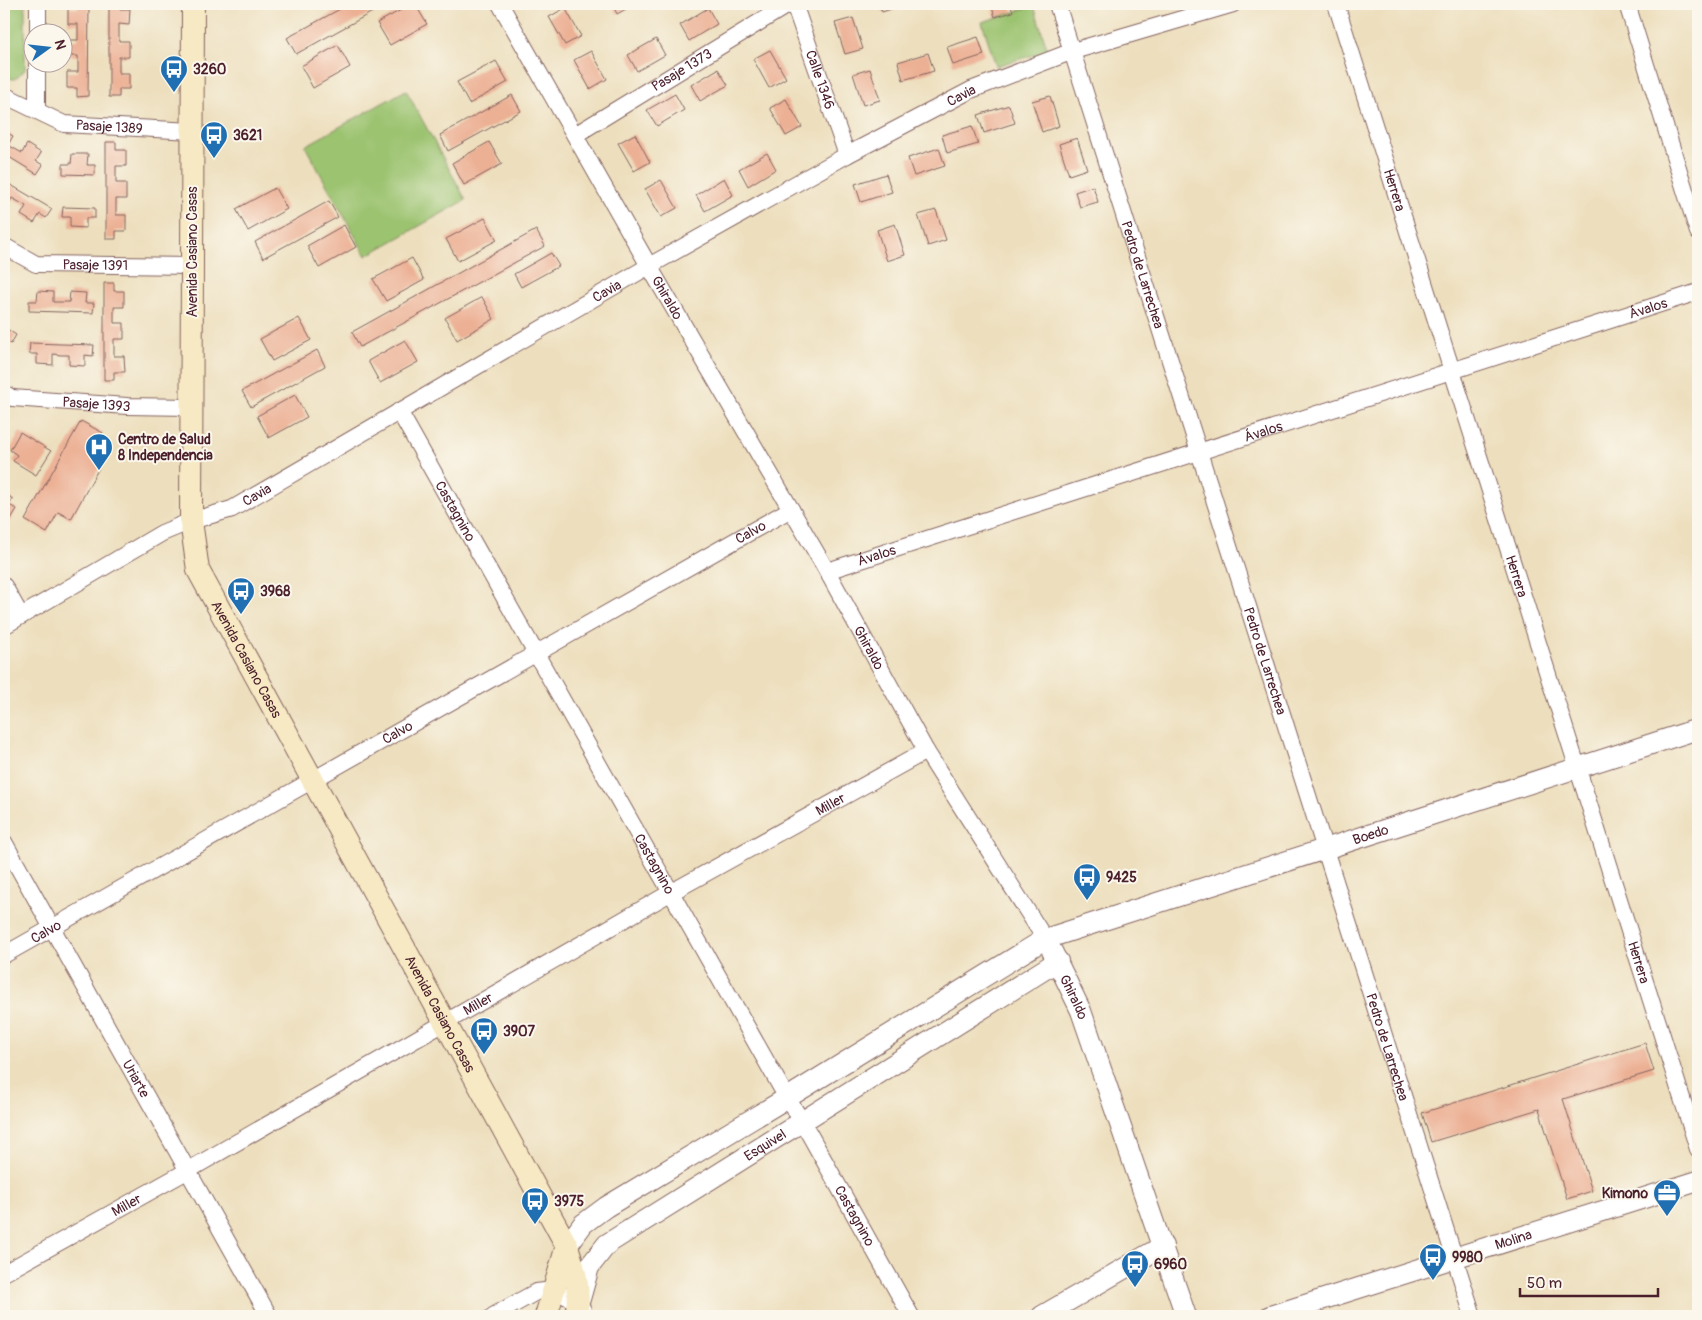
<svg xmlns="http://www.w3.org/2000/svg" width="1702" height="1320" font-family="Pangolin,sans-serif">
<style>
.green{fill:#9bc36f;stroke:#72714d}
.building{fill:#ecb094}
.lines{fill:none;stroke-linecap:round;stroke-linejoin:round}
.minor-casing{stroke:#83625e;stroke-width:18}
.tertiary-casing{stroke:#83625e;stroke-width:22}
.secondary-casing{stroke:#83625e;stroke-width:24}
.minor{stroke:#fff;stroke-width:16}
.tertiary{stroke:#fff;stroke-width:20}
.secondary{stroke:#f7e9c3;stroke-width:22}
.labels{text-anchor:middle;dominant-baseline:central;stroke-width:4;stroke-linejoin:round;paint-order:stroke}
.poi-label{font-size:14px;font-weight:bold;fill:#4a1f2b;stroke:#fbf7ec;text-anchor:start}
.street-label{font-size:14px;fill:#4a1f2b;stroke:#fbf7ec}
</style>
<rect width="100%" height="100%" fill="#fbf7ec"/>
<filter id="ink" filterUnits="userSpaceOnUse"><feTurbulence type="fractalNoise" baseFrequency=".02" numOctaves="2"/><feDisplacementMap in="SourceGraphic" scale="10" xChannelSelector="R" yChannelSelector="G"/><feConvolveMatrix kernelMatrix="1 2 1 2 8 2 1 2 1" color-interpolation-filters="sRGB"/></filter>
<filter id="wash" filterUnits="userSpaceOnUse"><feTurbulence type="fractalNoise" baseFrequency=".0096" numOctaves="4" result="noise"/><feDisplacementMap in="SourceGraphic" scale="20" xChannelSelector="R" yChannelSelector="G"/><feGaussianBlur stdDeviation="1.12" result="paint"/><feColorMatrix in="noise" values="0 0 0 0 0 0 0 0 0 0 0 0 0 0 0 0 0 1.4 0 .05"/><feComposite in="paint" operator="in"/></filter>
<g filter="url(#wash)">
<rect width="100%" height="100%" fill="#eddfbe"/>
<!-- green -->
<path class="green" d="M4,4H25V70L15,79L4,78Z
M1034,6L1048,51L996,66L982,22Z
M406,90L466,200L366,256L305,146Z"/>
<g id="blocks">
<!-- building -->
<path class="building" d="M78,4H89L88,96L77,97V88H67V72H78V56H68V40H78V24H68V8H78Z
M109,4H119V9H130L129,25L119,24V41H129V57H119V73H129V89H119V97H109Z
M349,4H387L296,54L287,38Z
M412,4H415L427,24L390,45L377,23Z
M612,4H635L617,14Z
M879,4H907L882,12Z
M991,4H1010L1013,12L995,17Z
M565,8L581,36L565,45L549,17Z
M708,8L717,24L689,41L680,25Z
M853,18L863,49L845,54L835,23Z
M978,37L984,55L953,65L947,47Z
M656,39L665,55L637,71L628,55Z
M338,45L350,67L313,88L301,66Z
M770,50L786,78L769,88L753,59Z
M591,51L607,79L590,89L574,60Z
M928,53L934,71L903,80L898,62Z
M496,61L508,82L469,104L457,82Z
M718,69L728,85L700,101L691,85Z
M870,69L880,100L863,105L853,74Z
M675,94L684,110L657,126L647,110Z
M512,95L521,111L448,151L440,135Z
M1050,96L1059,126L1042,132L1032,101Z
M786,99L802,127L786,136L770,108Z
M1009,105L1015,123L984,133L978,115Z
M972,126L978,144L947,153L942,135Z
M4,131L13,136L8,145L22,153L27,144L41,153L36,161L43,165L37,174L4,154Z
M635,134L650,162L634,171L618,143Z
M1077,138L1087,169L1069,175L1059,144Z
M106,142H116V150H126V166H116V183H126V199H116V215H126V231H116V239H106Z
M489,142L502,164L464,185L452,163Z
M939,148L945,166L914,176L908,158Z
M767,153L776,169L748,186L739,169Z
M72,154H88L87,165H95V175L63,174V164H71Z
M886,174L892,192L861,202L855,184Z
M724,178L733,195L705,211L696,195Z
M661,180L677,208L661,217L645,189Z
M4,181L52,209L46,218L40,214L34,223L21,215L26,206L12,198L7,207L4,205Z
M1093,186L1098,202L1080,207L1075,192Z
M275,188L287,209L248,231L236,209Z
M329,201L338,217L263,258L255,242Z
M63,207L95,208V218H86V228L70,227V217H62Z
M936,210L946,240L928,246L918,215Z
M485,218L497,240L458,261L446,239Z
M895,224L905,255L887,261L877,230Z
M344,225L356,247L319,268L307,246Z
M536,230L545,246L360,347L352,332Z
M551,253L559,266L521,287L514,274Z
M412,258L424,280L386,301L373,279Z
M104,283H114V291H124V307H114V323H124V339H114V356H124L125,372H114V380H104Z
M38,291L53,292V302H69L70,292L86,293L85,303H94L93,313L29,311V301H37Z
M482,297L494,319L457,340L445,318Z
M299,318L311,340L272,361L260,339Z
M4,327L16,335L11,344L4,339Z
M405,340L418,362L380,383L368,361Z
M30,343L94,345L93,356L85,355V366L69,365V355H61L53,354V365L37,364V354H29Z
M317,350L325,366L251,407L242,391Z
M295,395L307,417L269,438L257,416Z
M81,421L103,433L94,448L106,455L71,519L58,512L47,533L25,520Z
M20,432L51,451L36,475L13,461L17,455L10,450Z
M4,493L13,499L9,505L17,509L6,527L4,525Z
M1645,1043L1654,1071L1563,1099L1592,1191L1567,1199L1539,1109L1431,1142L1422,1113Z"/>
</g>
</g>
<g filter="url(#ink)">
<use href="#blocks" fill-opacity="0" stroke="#83625e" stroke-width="1"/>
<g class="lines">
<!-- minor casing -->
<g class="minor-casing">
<g id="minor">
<path id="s1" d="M500,4L649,266L827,571L926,751L1045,939"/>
<path id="s2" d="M794,4L847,155"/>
<path id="s3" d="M1057,4L1473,1316"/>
<path id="s4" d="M1336,4L1698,1149"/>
<path d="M1627,4L1698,232"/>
<path d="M38,32V4"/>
<path id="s5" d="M4,95L64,124L192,131"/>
<path d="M37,111V62"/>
<path id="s6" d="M575,135L789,4"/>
<path id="s7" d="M4,246L36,264L192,266"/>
<path id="s8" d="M4,393L12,398L127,406L191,407"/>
<path id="s9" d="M399,411L787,1098L802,1121L911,1316"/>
<path id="s10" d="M827,571L1698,292"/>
<path d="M4,586L21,616"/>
<path id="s11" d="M4,626L162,533L191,521L232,509L649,266L847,155L971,90L1073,51L1233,4"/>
<path id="s12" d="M4,842L269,1316"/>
<path id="s13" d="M4,955L791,509"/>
<path id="s14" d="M4,1273L187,1171L670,893L926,751"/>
<path d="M493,1316L536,1292L554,1290L579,1303L583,1310"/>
</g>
</g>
<!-- tertiary casing -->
<g class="tertiary-casing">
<g id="tertiary">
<path id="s15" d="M1052,951L1081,1011L1186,1316"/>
<path id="s16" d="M567,1246L583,1224L606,1207L787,1098L1045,939L1698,729"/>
<path id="s17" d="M580,1299L589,1267L607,1244L1058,961"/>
<path d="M1042,1316L1163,1246"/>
<path id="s18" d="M1270,1316L1698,1181"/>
</g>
</g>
<!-- secondary casing -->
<g class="secondary-casing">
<g id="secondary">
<path id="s19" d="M193,4L191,521L198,570L567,1246C575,1271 581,1289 576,1316"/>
<path d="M546,1316L567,1246"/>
</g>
</g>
<!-- minor -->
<use href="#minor" class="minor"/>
<!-- tertiary -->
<use href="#tertiary" class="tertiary"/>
<!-- secondary -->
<use href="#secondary" class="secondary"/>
</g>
</g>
<!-- icons -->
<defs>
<g id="bus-pin" transform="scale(1.4375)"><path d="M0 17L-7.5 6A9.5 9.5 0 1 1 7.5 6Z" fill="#1f6fb2" stroke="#fbf7ec"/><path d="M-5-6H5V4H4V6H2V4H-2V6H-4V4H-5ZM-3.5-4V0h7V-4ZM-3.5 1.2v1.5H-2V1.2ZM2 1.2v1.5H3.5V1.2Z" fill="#fff"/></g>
<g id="hospital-pin" transform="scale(1.4375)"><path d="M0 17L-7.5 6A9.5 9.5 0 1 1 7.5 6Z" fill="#1f6fb2" stroke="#fbf7ec"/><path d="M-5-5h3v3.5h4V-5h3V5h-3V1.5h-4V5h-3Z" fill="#fff"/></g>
<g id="office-pin" transform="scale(1.4375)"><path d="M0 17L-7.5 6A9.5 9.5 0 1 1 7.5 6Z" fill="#1f6fb2" stroke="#fbf7ec"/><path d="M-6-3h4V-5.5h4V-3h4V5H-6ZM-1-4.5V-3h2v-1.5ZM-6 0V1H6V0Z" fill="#fff"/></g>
</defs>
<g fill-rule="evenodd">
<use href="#bus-pin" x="174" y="69"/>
<use href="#bus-pin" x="214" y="135"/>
<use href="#hospital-pin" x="99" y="447"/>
<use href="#bus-pin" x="241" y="591"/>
<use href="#bus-pin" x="1087" y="877"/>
<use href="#bus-pin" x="484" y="1031"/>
<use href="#office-pin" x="1667" y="1193"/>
<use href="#bus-pin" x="535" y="1201"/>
<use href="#bus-pin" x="1433" y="1257"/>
<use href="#bus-pin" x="1135" y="1264"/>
</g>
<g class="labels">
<!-- poi labels -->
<g class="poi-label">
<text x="193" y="69">3260</text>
<text x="233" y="135">3621</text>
<text x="118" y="439">Centro de Salud<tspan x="118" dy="16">8 Independencia</tspan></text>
<text x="260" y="591">3968</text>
<text x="1106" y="877">9425</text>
<text x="503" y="1031">3907</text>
<text x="1648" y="1193" text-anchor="end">Kimono</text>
<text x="554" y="1201">3975</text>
<text x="1452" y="1257">9980</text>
<text x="1154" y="1264">6960</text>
</g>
<!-- street labels -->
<g class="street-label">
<text stroke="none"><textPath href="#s6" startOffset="125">Pasaje 1373</textPath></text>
<text stroke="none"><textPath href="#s2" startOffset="80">Calle 1346</textPath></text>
<text stroke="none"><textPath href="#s11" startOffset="1096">Cavia</textPath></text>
<text stroke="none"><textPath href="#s5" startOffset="112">Pasaje 1389</textPath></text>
<text stroke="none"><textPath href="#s4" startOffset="195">Herrera</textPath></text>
<text transform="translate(192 252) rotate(-90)">Avenida Casiano Casas</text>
<text stroke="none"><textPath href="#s7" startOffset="96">Pasaje 1391</textPath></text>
<text stroke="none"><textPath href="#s3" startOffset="284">Pedro de Larrechea</textPath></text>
<text stroke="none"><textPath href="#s11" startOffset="691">Cavia</textPath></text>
<text stroke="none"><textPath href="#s1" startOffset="338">Ghiraldo</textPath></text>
<text stroke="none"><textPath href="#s10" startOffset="862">Ávalos</textPath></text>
<text stroke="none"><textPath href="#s8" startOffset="94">Pasaje 1393</textPath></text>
<text stroke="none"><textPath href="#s10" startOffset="458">Ávalos</textPath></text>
<text stroke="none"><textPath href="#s11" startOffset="286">Cavia</textPath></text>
<text stroke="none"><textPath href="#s9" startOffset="115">Castagnino</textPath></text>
<text stroke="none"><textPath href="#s13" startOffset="858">Calvo</textPath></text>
<text stroke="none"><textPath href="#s10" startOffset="52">Ávalos</textPath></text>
<text stroke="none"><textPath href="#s4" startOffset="600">Herrera</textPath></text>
<text stroke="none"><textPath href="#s1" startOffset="742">Ghiraldo</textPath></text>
<text stroke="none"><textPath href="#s19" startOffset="668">Avenida Casiano Casas</textPath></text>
<text stroke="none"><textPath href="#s3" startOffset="689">Pedro de Larrechea</textPath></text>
<text stroke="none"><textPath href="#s13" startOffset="452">Calvo</textPath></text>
<text stroke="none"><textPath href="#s14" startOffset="950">Miller</textPath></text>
<text stroke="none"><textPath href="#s16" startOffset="912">Boedo</textPath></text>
<text stroke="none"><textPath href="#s9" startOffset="520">Castagnino</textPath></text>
<text stroke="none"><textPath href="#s13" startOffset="48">Calvo</textPath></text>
<text stroke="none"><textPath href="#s4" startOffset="1005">Herrera</textPath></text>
<text stroke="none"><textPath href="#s15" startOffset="51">Ghiraldo</textPath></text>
<text stroke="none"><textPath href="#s14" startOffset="545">Miller</textPath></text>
<text stroke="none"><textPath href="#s19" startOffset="1072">Avenida Casiano Casas</textPath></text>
<text stroke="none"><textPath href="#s3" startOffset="1094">Pedro de Larrechea</textPath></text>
<text stroke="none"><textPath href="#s12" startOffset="271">Uriarte</textPath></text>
<text stroke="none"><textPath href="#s17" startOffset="249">Esquivel</textPath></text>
<text stroke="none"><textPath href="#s14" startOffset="140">Miller</textPath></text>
<text stroke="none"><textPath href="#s9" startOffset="925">Castagnino</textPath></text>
<text stroke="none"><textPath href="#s18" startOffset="255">Molina</textPath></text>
</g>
</g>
<!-- margin -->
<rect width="1702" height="1320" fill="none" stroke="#fbf7ec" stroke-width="20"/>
<!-- north arrow -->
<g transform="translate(48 48) rotate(75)"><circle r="24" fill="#fbf7ec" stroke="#b4a19f"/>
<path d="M0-4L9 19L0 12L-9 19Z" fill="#1f6fb2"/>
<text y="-8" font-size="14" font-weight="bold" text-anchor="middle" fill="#4a1f2b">N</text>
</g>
<!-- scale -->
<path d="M1520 1288v8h138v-8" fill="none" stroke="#4a1f2b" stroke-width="2.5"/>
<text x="1527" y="1288" font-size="15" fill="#4a1f2b" stroke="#fbf7ec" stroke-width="4" paint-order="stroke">50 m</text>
</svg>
